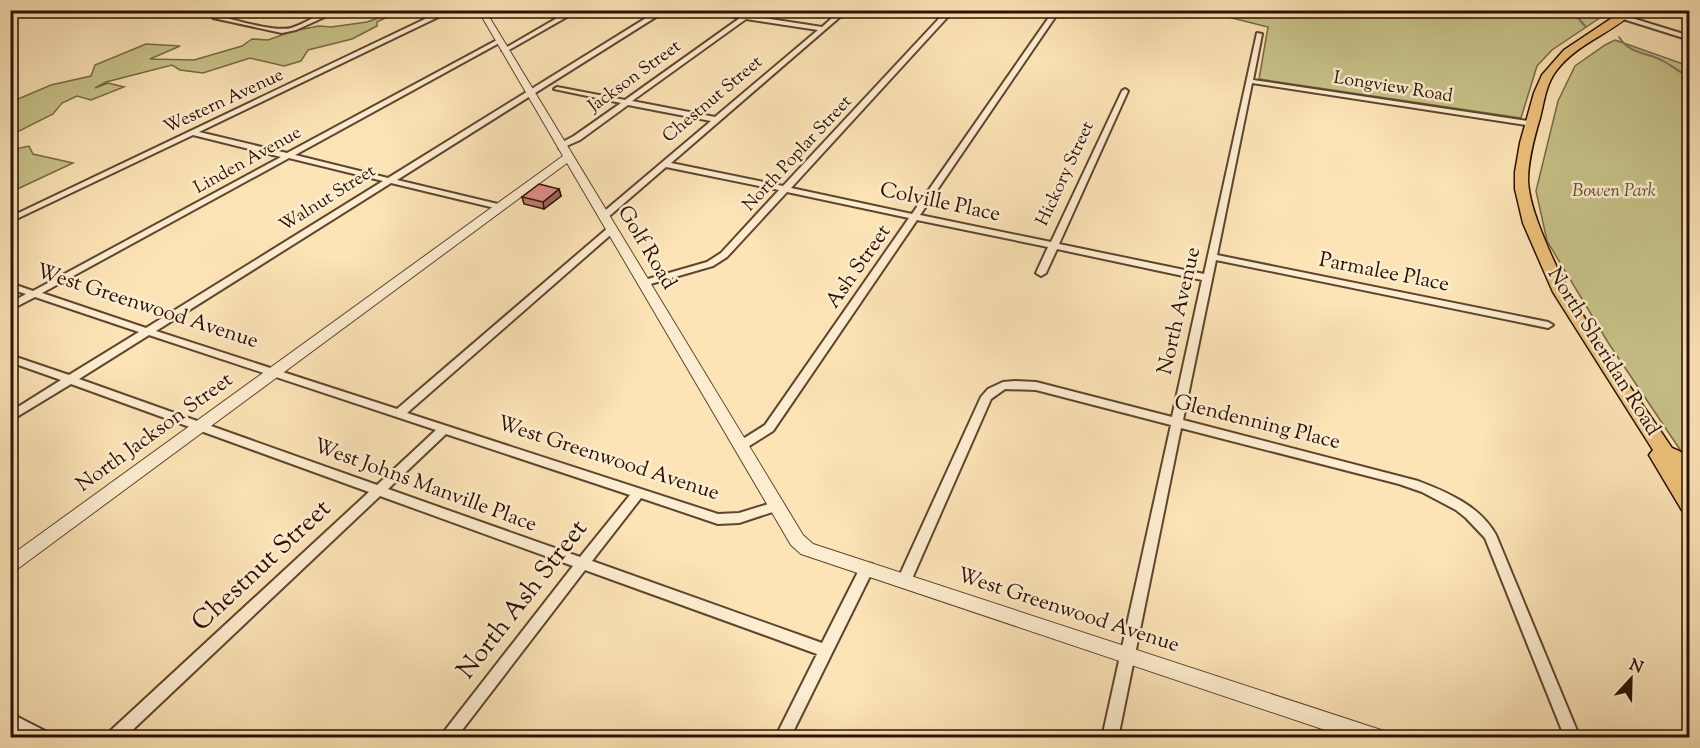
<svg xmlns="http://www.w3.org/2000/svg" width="1700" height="748" font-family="'Sorts Mill Goudy',serif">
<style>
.green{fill:#c7c289;stroke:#796944;stroke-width:1.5}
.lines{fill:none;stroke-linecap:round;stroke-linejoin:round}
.stream{stroke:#747770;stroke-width:2}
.minor-casing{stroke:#5f452e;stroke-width:4}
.tertiary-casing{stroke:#5f452e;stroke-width:2}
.primary-casing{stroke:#2b1000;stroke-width:3}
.minor{fill:#fdedd0;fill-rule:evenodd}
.tertiary{fill:#fdedd0;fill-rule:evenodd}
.primary{fill:#eec27c;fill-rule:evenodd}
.wall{fill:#c27b73;stroke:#2b1000;stroke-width:1.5}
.shaded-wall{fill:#9e645e;stroke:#2b1000;stroke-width:1.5}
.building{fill:#e18f86;stroke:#2b1000;stroke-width:1.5}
.labels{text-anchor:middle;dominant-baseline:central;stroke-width:5;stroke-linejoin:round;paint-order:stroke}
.far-street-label{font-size:18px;fill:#2b1000;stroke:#fdedd0}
.far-park-label{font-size:18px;font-style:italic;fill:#624e30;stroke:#fdedd0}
.street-label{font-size:21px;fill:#2b1000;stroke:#fdedd0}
.near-street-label{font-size:26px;fill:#2b1000;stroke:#fdedd0}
</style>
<rect width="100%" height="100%" fill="#fce4b7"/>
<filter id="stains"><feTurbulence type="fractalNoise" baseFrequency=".00333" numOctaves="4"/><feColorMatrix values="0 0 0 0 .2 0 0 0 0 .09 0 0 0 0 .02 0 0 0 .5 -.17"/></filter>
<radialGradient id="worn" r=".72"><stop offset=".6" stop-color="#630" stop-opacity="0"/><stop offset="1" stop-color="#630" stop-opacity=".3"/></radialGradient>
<!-- green -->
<path class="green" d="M1194,11H1610L1552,50L1537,66L1521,118L1259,79L1268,27L1212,13Z
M389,14H393L377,22V26L352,39L308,50L301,61L284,66L250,58L203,73L180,70L172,65L106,82L95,88L108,83L124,87L91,100L77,96L62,103L53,114L17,132L11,140V102L51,85L91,76L95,65L146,44L180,46L150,59L194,60L242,46L252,39L268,40L293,31L319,26L331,27L367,22Z
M1615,40L1689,66V463L1609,344L1547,241L1536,191L1558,101L1575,66L1605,45Z
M29,146L33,154L73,163L11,192V150Z"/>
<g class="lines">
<!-- stream -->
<path class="stream" d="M1564,10L1579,19L1585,26
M1619,37C1631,56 1647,51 1665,62C1674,67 1680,73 1690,77"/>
<!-- minor casing -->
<g class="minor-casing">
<path id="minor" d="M227,10H235L222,17C239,21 275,32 291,28C308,23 322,10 340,10L296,30L282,33L213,18Z
M444,10H453L199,132L287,153L497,40H501V42L295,155L388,178L659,10H667L397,180L502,205V209H499L391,183L156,331L397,409L609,227H615V231L407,413L718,514L739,513L778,501L782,503L784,506L782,509L739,523L718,524L641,498L592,561L822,643L862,564L867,563L872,564L874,568L790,738H775L817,654L585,570L456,738H439L573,566L380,496L124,738H106L108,733L369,492L71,384L10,421V412L61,380L10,362V355L69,375L139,332L35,297L10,310V303L26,294L10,289V283L33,291L281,157L193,135L10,222V217ZM289,158L383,181L146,328L42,293ZM149,335L436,430L377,485L79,379ZM446,434L630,495L580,557L388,489Z
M571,10H579L507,51L502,50Z
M697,10H714L744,15L751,10H758L750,16L822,27L841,10H848L671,163L783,186L947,10H954L791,188L912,214L1054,10H1060L920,215L1051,242L1122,91L1125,89L1128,91L1059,244L1204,274L1257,33L1262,34L1253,80L1535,122V126H1532L1252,83L1217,255L1548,322L1553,325L1548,328L1216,260L1183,420L1418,481C1447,492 1480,506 1496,535L1580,738H1565L1485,538L1466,518L1456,510L1422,492L1399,484L1181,428L1118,738H1102L1171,425L1036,390L1005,389L991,399L911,581L909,585L904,586L899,585L897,581L981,397L988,389L1003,382L1015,381L1036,382L1172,417L1202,280L1057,249L1046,273L1041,276L1036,273L1048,247L917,220L773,431L746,448H738L736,445L738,442L765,425L909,218L787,192L727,257L713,266L647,285H641L639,283L641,281L707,262L721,253L779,190L666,167L607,218H601V214L711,121L628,105L580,140L562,148H559V144L574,136L621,103L554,89L557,87L625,100L740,18ZM746,19L818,30L715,117L632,101Z
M1622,15L1690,36V40L1620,18L1619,17Z
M10,713L49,733L51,738H28L10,728Z"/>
</g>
<!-- tertiary casing -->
<g class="tertiary-casing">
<path id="tertiary" d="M478,10H485L803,535L813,544L1378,729L1385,731L1388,738H1349L801,554L791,545L567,163L16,570L10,572V556L563,156Z"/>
</g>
<!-- primary casing -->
<g class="primary-casing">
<path id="primary" d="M1624,10H1636C1611,34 1577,43 1556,71C1546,84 1544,102 1540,118C1534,138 1528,160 1528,181C1529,200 1537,221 1544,238C1574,314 1627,380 1672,448C1693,456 1690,463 1690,483L1686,482L1690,488V514L1683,512L1649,455L1653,450L1553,292L1523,223L1515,189V172L1520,143L1534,93L1542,75L1564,50Z"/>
</g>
<!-- minor -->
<use href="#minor" class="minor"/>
<!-- tertiary -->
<use href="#tertiary" class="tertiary"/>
<!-- primary -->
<use href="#primary" class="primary"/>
</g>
<!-- wall -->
<path class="wall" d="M559,189L561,196L544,209L524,204L522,197Z"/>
<!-- shaded-wall -->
<path class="shaded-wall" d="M559,189L561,196L544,209L543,202Z"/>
<!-- building -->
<path class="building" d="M539,184L559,189L543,202L522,197Z"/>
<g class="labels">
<!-- far-street labels -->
<g class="far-street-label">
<text transform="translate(635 77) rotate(-36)">Jackson Street</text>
<text transform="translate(1393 88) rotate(9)">Longview Road</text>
<text transform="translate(713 100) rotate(-40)">Chestnut Street</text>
<text transform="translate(224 102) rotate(-25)">Western Avenue</text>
<text transform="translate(798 154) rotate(-47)">North Poplar Street</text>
<text transform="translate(248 161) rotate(-29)">Linden Avenue</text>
<text transform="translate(1066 174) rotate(-65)">Hickory Street</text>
<text transform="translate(328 199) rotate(-32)">Walnut Street</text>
</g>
<!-- far-park labels -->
<g class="far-park-label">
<text x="1614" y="192">Bowen Park</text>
</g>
<!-- street labels -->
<g class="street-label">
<text transform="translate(940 203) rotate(12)">Colville Place</text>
<text transform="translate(646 248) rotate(59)">Golf Road</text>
<text transform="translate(859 267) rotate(-55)">Ash Street</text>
<text transform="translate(1384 273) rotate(11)">Parmalee Place</text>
<text transform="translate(147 307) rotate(18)">West Greenwood Avenue</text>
<text transform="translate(1180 311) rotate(-77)">North Avenue</text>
<text transform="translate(1603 352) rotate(58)">North Sheridan Road</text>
<text transform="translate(1257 423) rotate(14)">Glendenning Place</text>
<text transform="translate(155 433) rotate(-36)">North Jackson Street</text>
<text transform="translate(608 459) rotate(18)">West Greenwood Avenue</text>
<text transform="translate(425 486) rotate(20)">West Johns Manville Place</text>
<text transform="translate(1068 611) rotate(18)">West Greenwood Avenue</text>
</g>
<!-- near-street labels -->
<g class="near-street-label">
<text transform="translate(262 566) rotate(-43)">Chestnut Street</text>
<text transform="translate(523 600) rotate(-52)">North Ash Street</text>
</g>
</g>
<!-- margin -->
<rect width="1700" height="748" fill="none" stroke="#fce4b7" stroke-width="36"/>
<rect x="12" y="12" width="1676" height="724" fill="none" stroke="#2b1000" stroke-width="3"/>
<rect x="18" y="18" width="1664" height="712" fill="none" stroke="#2b1000" stroke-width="1.5"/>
<!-- north arrow -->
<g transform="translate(1631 679) rotate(22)" stroke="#fdedd0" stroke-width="4.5" paint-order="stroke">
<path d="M0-4.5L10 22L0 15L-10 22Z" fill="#2b1000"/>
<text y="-9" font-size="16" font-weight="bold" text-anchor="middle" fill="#2b1000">N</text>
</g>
<rect width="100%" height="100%" filter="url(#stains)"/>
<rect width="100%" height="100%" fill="url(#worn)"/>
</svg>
